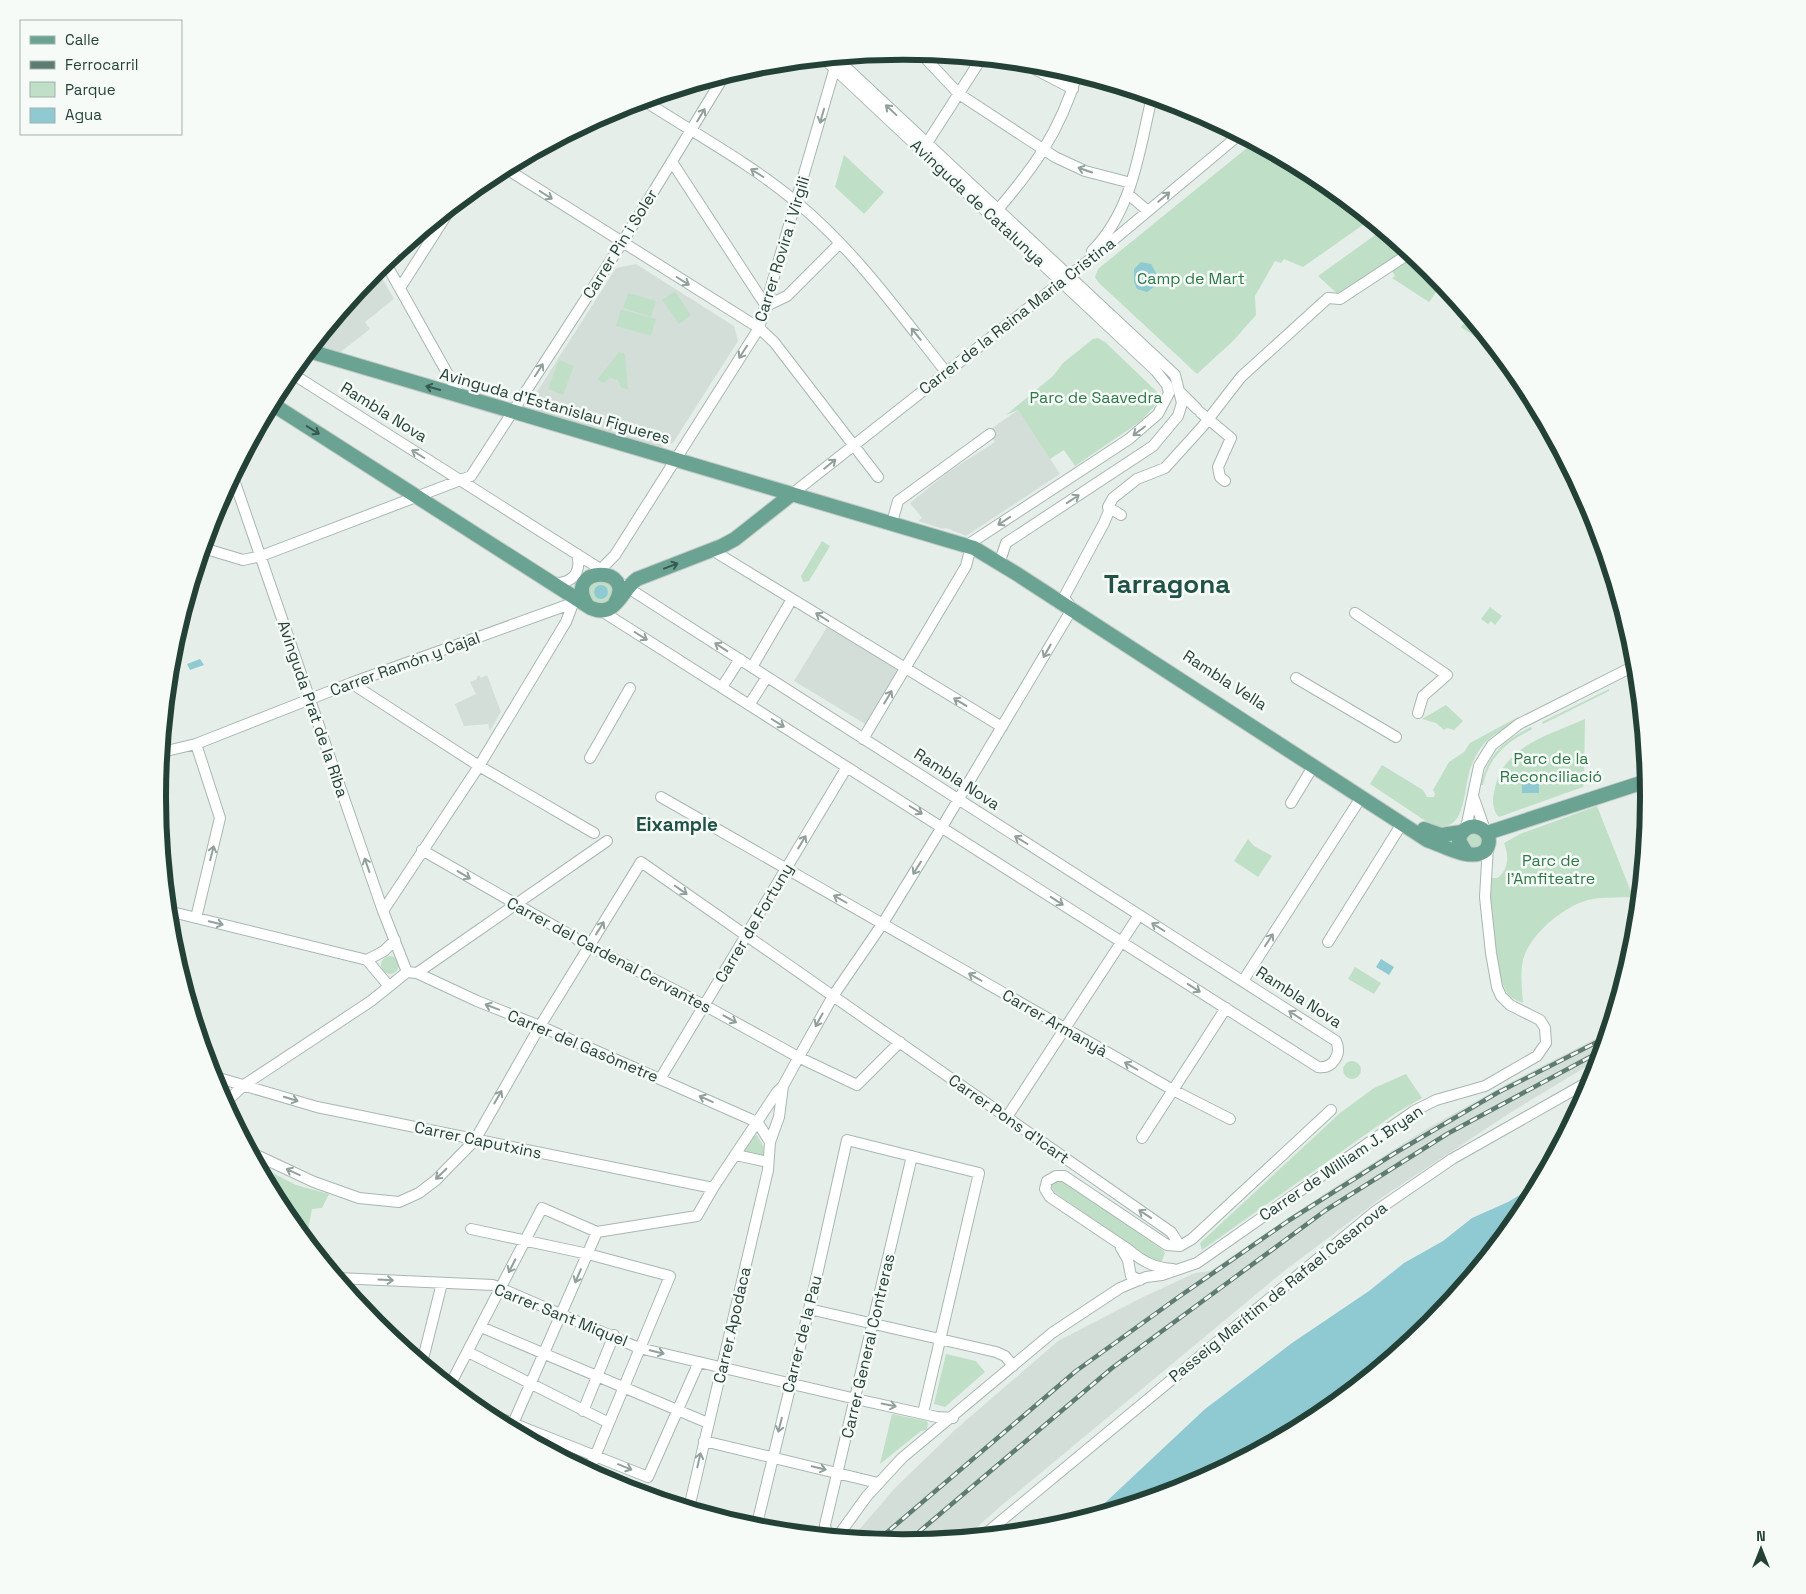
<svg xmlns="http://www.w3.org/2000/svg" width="1806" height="1594" font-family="'Space Grotesk',sans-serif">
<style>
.built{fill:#d4ded9}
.green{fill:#bfdfc7}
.water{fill:#8fcad2}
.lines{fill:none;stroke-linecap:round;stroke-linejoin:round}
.minor-casing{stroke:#a8b7b1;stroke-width:12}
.major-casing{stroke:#c2cac7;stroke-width:16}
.minor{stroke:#fff;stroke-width:10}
.major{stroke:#6ba393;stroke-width:14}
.rail-casing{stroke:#5f7c73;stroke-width:4.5}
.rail{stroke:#f6fbf8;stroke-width:2.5;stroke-dasharray:8;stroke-linecap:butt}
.oneway{stroke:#92a09c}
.oneway2{stroke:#365a4f}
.labels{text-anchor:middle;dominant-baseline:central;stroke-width:5;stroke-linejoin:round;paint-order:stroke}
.street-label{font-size:16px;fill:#244138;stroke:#f6fbf8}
.park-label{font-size:16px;fill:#2f7848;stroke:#f6fbf8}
.quarter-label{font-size:19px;font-weight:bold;fill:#205345;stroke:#f6fbf8}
.town-label{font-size:26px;font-weight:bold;fill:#205345;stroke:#f6fbf8}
.rim{fill:none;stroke:#244138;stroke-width:6}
</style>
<rect width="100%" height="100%" fill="#e6eeea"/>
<!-- built -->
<path class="built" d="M636,264L734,326L738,341L673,443L658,448L538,413L533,398L616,268Z
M377,269L394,299L365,322L370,329L338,354L315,347L314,344Z
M1018,410L1060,474L966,536L946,528L943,529L918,521L922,518L910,503L947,473L995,442L988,431Z
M827,627L898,670L865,724L794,681Z
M479,675L481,678L487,675L501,712L490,731L488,724L464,726L455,704L476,694L470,682L477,679V677Z
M1607,1033L1599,1059L1513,1111L1384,1196L1284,1271L1002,1505L967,1536L903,1543L852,1538L895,1488L956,1429L1058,1341L1141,1298L1195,1273L1210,1271L1333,1188L1428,1128L1505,1085Z"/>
<!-- green -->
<path class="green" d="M1253,143L1318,177L1370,220L1303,267L1284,259L1281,263L1275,261L1255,296L1256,315L1233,341L1197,374L1098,282L1095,277L1098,269Z
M844,155L884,192L864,214L835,187Z
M1382,230L1406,250L1346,290L1344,289L1340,296L1318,276Z
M1408,258L1442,284L1429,302L1392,278L1395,276L1391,269Z
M675,291L691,315L679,324L662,300Z
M628,293L656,301L651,317L623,308Z
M621,309L656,319L651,336L616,326Z
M1469,317L1483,334L1479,339L1461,327Z
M1098,338L1105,342L1152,387L1157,392L1158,402L1141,421L1075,466L1064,450L1050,459L1018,410L1006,415L1053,376L1063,363L1093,339Z
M619,352L625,354L628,390L621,387L618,380L610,378L604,383L597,380Z
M559,360L574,366L563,395L548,389Z
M822,541L830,546L809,581L803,582L801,576Z
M589 592a12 12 0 1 1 24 0a12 12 0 1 1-24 0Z
M1490,607L1502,616L1495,625L1491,621L1488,624L1481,619Z
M1609,689V691L1543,724L1542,722Z
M1446,705L1463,721L1454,730L1447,728L1444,730L1436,723L1422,719Z
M1518,717L1520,720C1506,728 1489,735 1480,749C1475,757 1471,765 1469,773C1463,795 1465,837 1430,824L1370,784L1382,765L1423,790L1427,797H1434L1435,794L1433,790L1449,762L1464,752L1470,743Z
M1585,719L1584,779L1581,780L1584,784L1583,787L1499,817C1492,810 1492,798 1495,788C1504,745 1550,735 1585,719Z
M1531,727L1532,729C1507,742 1489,756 1483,785H1481C1487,755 1504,740 1531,727Z
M1597,806L1633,897C1618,898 1597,896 1582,902C1560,910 1529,936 1523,960C1520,974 1522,989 1523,1003C1515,1000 1508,997 1505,989C1493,966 1489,905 1491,878H1497C1509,870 1509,855 1504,843L1520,834Z
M1468,833L1481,834L1483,846L1470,849L1465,839Z
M1248,839L1254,846L1272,856L1258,877L1234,861Z
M381 965a9 9 0 1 1 18 0a9 9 0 1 1-18 0Z
M1355,967L1381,983L1374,994L1348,979Z
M1343 1070a9 9 0 1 1 18 0a9 9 0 1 1-18 0Z
M1406,1074L1422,1098L1396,1113L1202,1250L1200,1243L1340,1113L1374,1088Z
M757,1135L763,1146L764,1156L743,1152L753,1136Z
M259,1166L296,1185L329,1194L322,1208L312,1209L307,1235C288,1231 268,1184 259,1166Z
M1060,1178L1163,1250L1165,1253L1162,1261L1156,1262L1054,1192L1051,1184Z
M946,1354L976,1361L985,1372L945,1407L934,1404Z
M892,1414L926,1421L928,1423L927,1430L921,1431L880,1464Z"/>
<!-- water -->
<path class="water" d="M1141,262L1151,264L1156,273L1155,286L1147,292L1137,289L1134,282V269Z
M594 592a7 7 0 1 1 14 0a7 7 0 1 1-14 0Z
M200,659L204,665L190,670L187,664Z
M1522,783H1539V793H1522Z
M1381,959L1394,967L1389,975L1376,967Z
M1538,1184L1523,1212L1430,1325L1317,1417L1188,1486L1092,1515L1205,1409L1292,1343L1369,1291L1404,1263L1443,1241L1472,1218L1508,1202Z"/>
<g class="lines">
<!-- minor casing -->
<g class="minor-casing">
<path id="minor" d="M929,54L927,60L959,94L1055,157L1085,171L1131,183
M836,58L1175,375L1182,403L1178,416L1153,446L1006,543L1001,558
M824,59L1156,371L1167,385L1169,393L1158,414L1129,439L972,542L966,566L863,739
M1023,63L1073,89
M643,100C692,132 751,164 795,201C854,249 899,313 946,372
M927,143L981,59
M672,162L766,306L787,296L840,243
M505,168L759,328L774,342L878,477
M1129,195L1148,211
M994,214C1033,169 1060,132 1077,74
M1092,251C1133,210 1139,151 1152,97
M385,262L460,396
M400,288L451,208
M291,373L605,572
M1181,393L1197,409
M1201,413L1231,438L1218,467L1220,477L1225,481
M233,477L383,911L407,972
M792,494L1093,257L1239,135
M1108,507L1113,498L1137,479L1165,468L1203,426L1241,377L1328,298L1340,299L1410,253
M1108,507L1121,515
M893,519L898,501L990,434
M203,548L243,560L261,556L471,476L622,243L724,76
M712,550L1002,727
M596,574L615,555L759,328L836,64
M553,583C572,584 582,573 577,554
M600,610L1318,1067C1333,1069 1342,1054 1336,1041L622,584
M1355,613L1447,675L1423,696L1418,713
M752,667L792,599
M1296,678L1396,737
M351,683L479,766L594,833
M722,687L740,659
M749,705L767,677
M196,744L220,818L196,918
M162,752L196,744L351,683L573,603
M590,758L630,688
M1473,796L1485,830
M661,797L1173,1090L1230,1119
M1291,803L1314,765
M1466,828L1479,766L1492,745L1519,724L1636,665
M422,850L589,946L704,1005L798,1057L857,1085L900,1042
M168,911L367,960
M383,911L479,766L566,622L574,601
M1328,942L1403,822
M367,960L384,951L395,940
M367,960L388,985
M417,973L607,841
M1243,981L1362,796
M212,1076L317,1107L713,1188
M660,1079L847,767
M225,1103L244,1085L371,1001L407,972L417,973L477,1001L540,1026L750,1119L758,1123L770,1142
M1007,1117L1139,915
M1142,1138L1226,1008
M252,1153L314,1182L359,1198L399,1202L419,1193L436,1180L475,1140L540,1026L641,862L1171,1232L1180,1246
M736,1155L768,1162
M471,1229L588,1254L670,1276L589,1471
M1121,1248L1128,1260L1131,1276L1140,1280
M1173,1269C1155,1268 1143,1262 1129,1250L1050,1197L1045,1189L1047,1181L1056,1176H1064L1167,1245L1180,1246L1192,1239L1331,1110
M337,1278L493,1285L639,1348L856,1399L937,1417L953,1418
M809,1309L996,1352L1005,1356L1013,1366
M481,1327L708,1423
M468,1352L609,1423
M422,1363L442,1283
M450,1385L542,1208L597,1232L697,1216L713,1188L777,1092L783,1086
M482,1411L648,1477L699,1362
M583,1411L614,1335
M511,1428L597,1232
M704,1441L878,1483
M689,1508L768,1170L770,1142L779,1117L783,1086L795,1064L833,996L883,923L942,827L1072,609L1064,597L1104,523L1109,511L1108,507
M756,1528L812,1297L847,1140L979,1173L923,1413
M827,1535L825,1525L912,1156
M984,1535L1373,1213L1452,1159L1593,1079
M838,1536L867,1496L902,1458L1052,1333L1120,1288L1146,1277L1162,1275L1197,1263L1414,1111L1436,1100L1485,1086L1537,1056L1546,1043L1545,1028L1540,1020L1510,1005L1501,996L1497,987L1491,953L1485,897L1488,846"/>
</g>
<!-- major casing -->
<g class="major-casing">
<path id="major" d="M309,351L974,548L1017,574L1427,840C1443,845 1471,863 1486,850C1499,828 1463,815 1459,841L1467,854
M272,404L591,608C616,619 621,590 637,579L722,546L735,539L792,494
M587,605C562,565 638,565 615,603
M1424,829L1441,835L1462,832
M1487,833L1647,781"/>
</g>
<!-- minor -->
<use href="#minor" class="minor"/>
<!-- major -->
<use href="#major" class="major"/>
<!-- rail casing -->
<g class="rail-casing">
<path id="rail" d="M878,1540L1076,1371L1180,1296L1288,1221L1395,1153L1497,1093L1605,1038
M907,1542L1112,1368L1326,1210L1447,1134L1601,1051"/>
</g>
<!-- rail -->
<use href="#rail" class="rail"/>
</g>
<!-- one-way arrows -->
<defs><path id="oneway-shaft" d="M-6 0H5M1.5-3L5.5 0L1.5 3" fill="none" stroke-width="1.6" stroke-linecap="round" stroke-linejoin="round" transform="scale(1.25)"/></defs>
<g class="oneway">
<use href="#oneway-shaft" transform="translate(891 110) rotate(-137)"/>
<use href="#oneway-shaft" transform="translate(701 115) rotate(-59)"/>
<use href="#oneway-shaft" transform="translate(822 116) rotate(106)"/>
<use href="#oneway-shaft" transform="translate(1085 170) rotate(-161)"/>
<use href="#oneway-shaft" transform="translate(757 173) rotate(-148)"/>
<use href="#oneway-shaft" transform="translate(546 195) rotate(32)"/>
<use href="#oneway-shaft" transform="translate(1164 197) rotate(-40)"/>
<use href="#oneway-shaft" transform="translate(683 281) rotate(32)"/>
<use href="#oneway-shaft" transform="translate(916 334) rotate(-129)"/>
<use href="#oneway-shaft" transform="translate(743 352) rotate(123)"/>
<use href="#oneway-shaft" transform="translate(539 370) rotate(-57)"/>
<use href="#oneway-shaft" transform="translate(1139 431) rotate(143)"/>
<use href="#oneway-shaft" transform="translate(418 454) rotate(-148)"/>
<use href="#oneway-shaft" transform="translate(830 464) rotate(-39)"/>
<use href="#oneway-shaft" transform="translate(1073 499) rotate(-34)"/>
<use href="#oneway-shaft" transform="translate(1004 521) rotate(146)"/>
<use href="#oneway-shaft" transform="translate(822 617) rotate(-148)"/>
<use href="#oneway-shaft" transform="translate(641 636) rotate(32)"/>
<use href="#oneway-shaft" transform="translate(721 647) rotate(-147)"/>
<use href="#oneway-shaft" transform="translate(1047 651) rotate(120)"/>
<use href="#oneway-shaft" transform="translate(888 697) rotate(-59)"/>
<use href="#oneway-shaft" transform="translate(960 702) rotate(-149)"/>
<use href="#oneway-shaft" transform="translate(778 723) rotate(32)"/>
<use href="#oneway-shaft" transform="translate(916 810) rotate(32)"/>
<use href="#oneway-shaft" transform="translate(1021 840) rotate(-148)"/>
<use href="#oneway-shaft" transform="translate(802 842) rotate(-59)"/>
<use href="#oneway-shaft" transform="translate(212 853) rotate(-76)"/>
<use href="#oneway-shaft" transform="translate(367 865) rotate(-109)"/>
<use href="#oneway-shaft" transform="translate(917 868) rotate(122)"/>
<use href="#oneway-shaft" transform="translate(464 875) rotate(31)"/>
<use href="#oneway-shaft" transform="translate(681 890) rotate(35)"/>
<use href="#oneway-shaft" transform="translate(840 899) rotate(-150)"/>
<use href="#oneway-shaft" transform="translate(1057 901) rotate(33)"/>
<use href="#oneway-shaft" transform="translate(216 923) rotate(14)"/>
<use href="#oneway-shaft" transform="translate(1158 927) rotate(-148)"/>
<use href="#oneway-shaft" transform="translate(600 928) rotate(-58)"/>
<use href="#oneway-shaft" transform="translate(1269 940) rotate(-57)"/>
<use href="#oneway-shaft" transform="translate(975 977) rotate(-150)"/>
<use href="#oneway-shaft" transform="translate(1194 988) rotate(33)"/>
<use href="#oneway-shaft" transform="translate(492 1007) rotate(-159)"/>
<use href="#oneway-shaft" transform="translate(1295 1015) rotate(-147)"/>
<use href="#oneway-shaft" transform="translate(730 1019) rotate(29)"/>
<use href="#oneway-shaft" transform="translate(819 1020) rotate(119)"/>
<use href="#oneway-shaft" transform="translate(1131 1066) rotate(-150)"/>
<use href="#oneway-shaft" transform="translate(498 1097) rotate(-60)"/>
<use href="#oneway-shaft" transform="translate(291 1099) rotate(17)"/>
<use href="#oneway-shaft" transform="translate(706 1099) rotate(-156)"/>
<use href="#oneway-shaft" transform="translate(293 1172) rotate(-155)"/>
<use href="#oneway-shaft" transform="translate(441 1174) rotate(136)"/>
<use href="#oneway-shaft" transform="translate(1145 1214) rotate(-146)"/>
<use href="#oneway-shaft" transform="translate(512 1266) rotate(117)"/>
<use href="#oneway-shaft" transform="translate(578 1276) rotate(113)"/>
<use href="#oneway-shaft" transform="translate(386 1280) rotate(3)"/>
<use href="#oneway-shaft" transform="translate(657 1352) rotate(13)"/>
<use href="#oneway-shaft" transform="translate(889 1405) rotate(11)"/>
<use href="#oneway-shaft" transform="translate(780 1425) rotate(104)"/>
<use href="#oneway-shaft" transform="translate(699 1460) rotate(-77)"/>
<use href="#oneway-shaft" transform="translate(625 1467) rotate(22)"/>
<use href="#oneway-shaft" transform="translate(819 1468) rotate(13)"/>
</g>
<g class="oneway2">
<use href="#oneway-shaft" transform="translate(433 388) rotate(-164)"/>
<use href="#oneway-shaft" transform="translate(313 430) rotate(32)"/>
<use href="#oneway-shaft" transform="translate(671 566) rotate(-21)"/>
</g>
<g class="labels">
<!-- street labels -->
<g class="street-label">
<text transform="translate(978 203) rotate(43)">Avinguda de Catalunya</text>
<text transform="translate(620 244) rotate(-58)">Carrer Pin i Soler</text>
<text transform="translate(782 249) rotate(-73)">Carrer Rovira i Virgili</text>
<text transform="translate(1017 316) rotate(-38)">Carrer de la Reina Maria Cristina</text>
<text transform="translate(555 406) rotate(16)">Avinguda d'Estanislau Figueres</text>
<text transform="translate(384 412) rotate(32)">Rambla Nova</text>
<text transform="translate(405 664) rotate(-20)">Carrer Ramón y Cajal</text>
<text transform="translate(1225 680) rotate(33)">Rambla Vella</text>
<text transform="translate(313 709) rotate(71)">Avinguda Prat de la Riba</text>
<text transform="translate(957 779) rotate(33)">Rambla Nova</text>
<text transform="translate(754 923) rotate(-59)">Carrer de Fortuny</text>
<text transform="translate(609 955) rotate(28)">Carrer del Cardenal Cervantes</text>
<text transform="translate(1299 997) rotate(33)">Rambla Nova</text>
<text transform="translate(1055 1023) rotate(30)">Carrer Armanyà</text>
<text transform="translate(583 1046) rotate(23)">Carrer del Gasòmetre</text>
<text transform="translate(1009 1119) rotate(35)">Carrer Pons d'Icart</text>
<text transform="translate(478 1140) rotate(12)">Carrer Caputxins</text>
<text transform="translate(1341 1163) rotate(-34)">Carrer de William J. Bryan</text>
<text transform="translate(1278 1292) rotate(-39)">Passeig Marítim de Rafael Casanova</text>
<text transform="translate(561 1315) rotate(22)">Carrer Sant Miquel</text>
<text transform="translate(732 1325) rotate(-77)">Carrer Apodaca</text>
<text transform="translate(802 1334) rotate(-76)">Carrer de la Pau</text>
<text transform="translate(868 1346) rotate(-77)">Carrer General Contreras</text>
</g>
<!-- park labels -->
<g class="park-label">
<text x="1191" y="278">Camp de Mart</text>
<text x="1096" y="397">Parc de Saavedra</text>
<text x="1551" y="758">Parc de la<tspan x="1551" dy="18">Reconciliació</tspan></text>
<text x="1551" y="860">Parc de<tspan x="1551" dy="18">l'Amfiteatre</tspan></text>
</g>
<!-- quarter labels -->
<g class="quarter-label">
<text x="677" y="824">Eixample</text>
</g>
<!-- town labels -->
<g class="town-label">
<text x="1167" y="584">Tarragona</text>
</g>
</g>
<!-- crop -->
<path d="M0 0H1806V1594H0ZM166 797a737 737 0 1 1 1474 0a737 737 0 1 1-1474 0Z" fill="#f6fbf8" fill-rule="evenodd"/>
<path class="rim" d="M166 797a737 737 0 1 1 1474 0a737 737 0 1 1-1474 0Z"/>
<!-- legend -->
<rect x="20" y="20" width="162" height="115" fill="#f6fbf8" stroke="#a2b1ab"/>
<rect x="30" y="36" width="25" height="8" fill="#6ba393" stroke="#a2b1ab"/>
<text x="65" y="45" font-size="15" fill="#244138">Calle</text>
<rect x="30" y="61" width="25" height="8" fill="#5f7c73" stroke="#a2b1ab"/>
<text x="65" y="70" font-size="15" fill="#244138">Ferrocarril</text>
<rect x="30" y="82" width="25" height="15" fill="#bfdfc7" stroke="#a2b1ab"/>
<text x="65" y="95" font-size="15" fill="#244138">Parque</text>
<rect x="30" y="108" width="25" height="15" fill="#8fcad2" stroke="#a2b1ab"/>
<text x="65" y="120" font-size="15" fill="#244138">Agua</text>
<!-- north arrow -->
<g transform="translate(1761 1549)" stroke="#f6fbf8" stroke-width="4" paint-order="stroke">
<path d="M0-4L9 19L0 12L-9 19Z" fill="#244138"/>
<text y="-8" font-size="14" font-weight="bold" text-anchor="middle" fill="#244138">N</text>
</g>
</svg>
